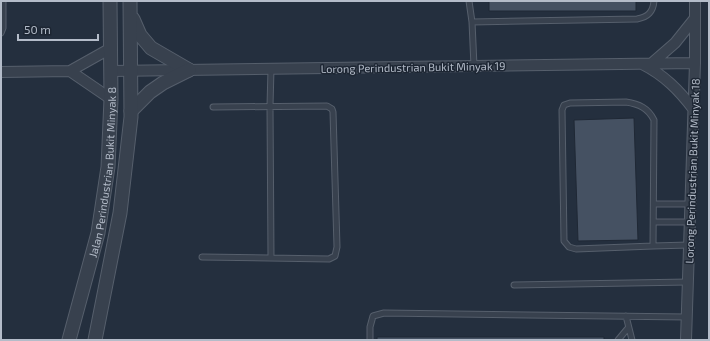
<svg xmlns="http://www.w3.org/2000/svg" width="710" height="341" font-family="'Exo 2',sans-serif">
<style>
.building{fill:#455162;stroke:#1f2835}
.lines{fill:none;stroke-linecap:round;stroke-linejoin:round}
.service-casing{stroke:#565f6c;stroke-width:7}
.minor-casing{stroke:#565f6c;stroke-width:12}
.tertiary-casing{stroke:#565f6c;stroke-width:15}
.service{stroke:#38414e;stroke-width:5}
.minor{stroke:#38414e;stroke-width:10}
.tertiary{stroke:#38414e;stroke-width:13}
.labels{text-anchor:middle;dominant-baseline:central;stroke-width:3;stroke-linejoin:round;paint-order:stroke}
.street-label{font-size:11px;fill:#b4bcc9;stroke:#1d2633}
</style>
<rect width="100%" height="100%" fill="#242f3e"/>
<!-- building -->
<path class="building" d="M489,1H636V11H489Z
M634,118L638,240L578,241L574,120Z
M377,337H604V340H377Z"/>
<g class="lines">
<!-- service casing -->
<g class="service-casing">
<path id="service" d="M469,1L472,22L474,66
M472,22L637,19C648,17 653,12 654,1
M1,33L3,28V1
M271,69L270,106L271,258
M626,102C639,104 648,108 654,120L653,246L576,249L569,247L564,241L562,110L564,105L570,103Z
M654,204H690
M654,222H690
M653,246L689,245
M202,257L329,259L335,256L337,247L333,112L332,109L327,106L213,107
M514,285L688,282
M626,316L632,340
M370,340V327L373,316L384,313L687,317
M618,340L628,328"/>
</g>
<!-- minor casing -->
<g class="minor-casing">
<path id="minor" d="M652,63L675,43L695,18
M642,64C664,75 679,90 694,110
M70,71L111,99
M111,71L695,63
M1,72L70,71L111,48
M686,340L695,63V1"/>
</g>
<!-- tertiary casing -->
<g class="tertiary-casing">
<g id="tertiary">
<path d="M133,19L140,35L151,48L189,70"/>
<path d="M131,111L150,92L163,83L189,70"/>
<path id="s1" d="M69,340L98,233L108,167L111,99L110,1"/>
<path d="M95,340L120,213L131,117L130,1"/>
</g>
</g>
<!-- service -->
<use href="#service" class="service"/>
<!-- minor -->
<use href="#minor" class="minor"/>
<!-- tertiary -->
<use href="#tertiary" class="tertiary"/>
</g>
<g class="labels">
<!-- street labels -->
<g class="street-label">
<text transform="translate(413 67) rotate(-1)">Lorong Perindustrian Bukit Minyak 19</text>
<text transform="translate(692 171) rotate(-88)">Lorong Perindustrian Bukit Minyak 18</text>
<text stroke="none"><textPath href="#s1" startOffset="172">Jalan Perindustrian Bukit Minyak 8</textPath></text>
</g>
</g>
<!-- border -->
<rect width="710" height="341" fill="none" stroke="#b4bcc9" stroke-width="4"/>
<!-- scale -->
<path d="M18 34v6h80v-6" fill="none" stroke="#b4bcc9" stroke-width="2"/>
<text x="24" y="34" font-size="12" fill="#b4bcc9" stroke="#1d2633" stroke-width="3" paint-order="stroke">50 m</text>
</svg>
